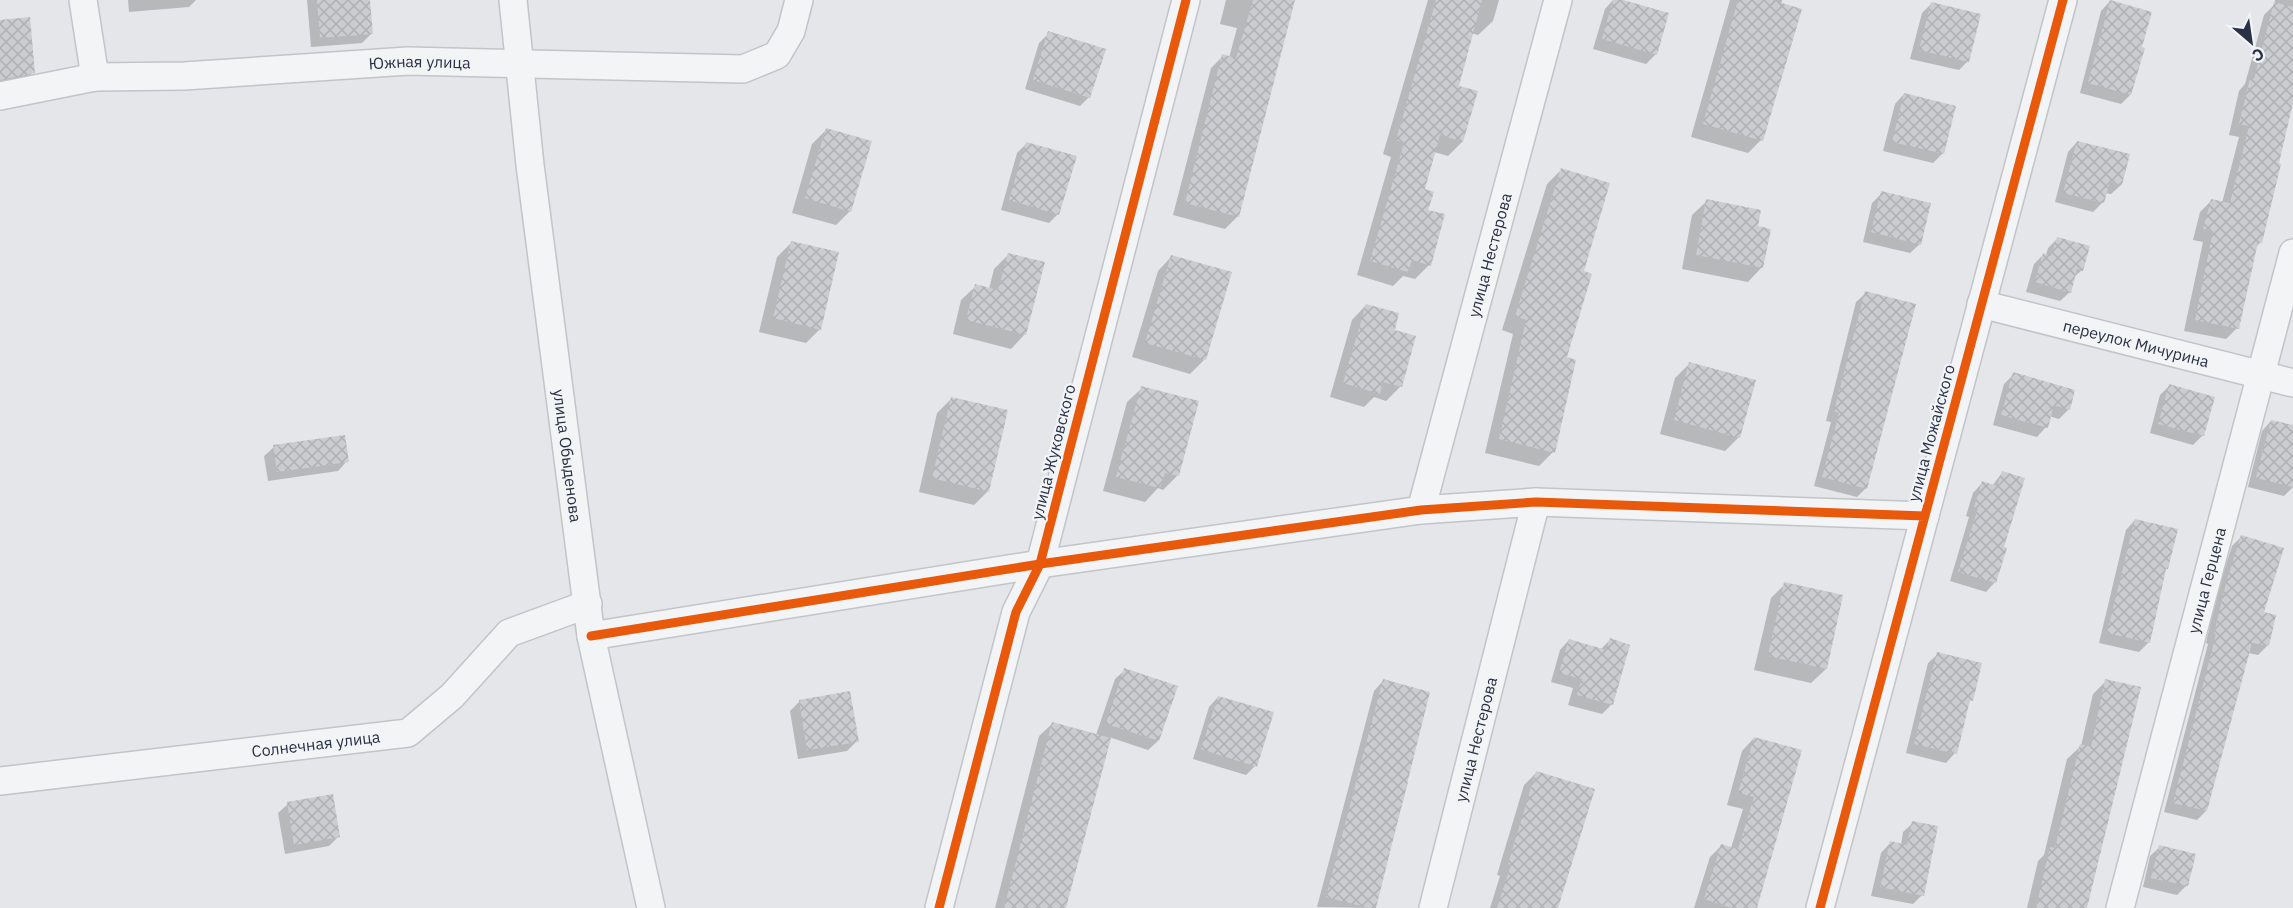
<svg xmlns="http://www.w3.org/2000/svg" width="2293" height="908" font-family="'IBM Plex Sans',sans-serif">
<style>
.shadow{fill:#0003}
.building{fill:url(#building-cross-hatch)}
.lines{fill:none;stroke-linecap:round;stroke-linejoin:round}
.minor-casing{stroke:#c2c4c7;stroke-width:30}
.minor{stroke:#f3f4f6;stroke-width:27}
.cycleway-casing{stroke:#f2f4f8;stroke-width:13}
.cycleway{stroke:#e8590c;stroke-width:9}
.labels{text-anchor:middle;dominant-baseline:central;stroke-width:4.5;stroke-linejoin:round;paint-order:stroke}
.street-label{font-size:16px;fill:#293145;stroke:#f2f4f8}
</style>
<defs>
<pattern id="building-cross-hatch" width="8" height="8" patternUnits="userSpaceOnUse" patternTransform="scale(1.5)"><rect width="8" height="8" fill="#cacdd0"/><path d="M0 0l8 8M0 8l8-8" fill="none" stroke="#aeb0b4"/></pattern>
</defs>
<rect width="100%" height="100%" fill="#e4e6e9"/>
<!-- shadow -->
<path class="shadow" d="M128,0H196L189,7L129,12Z
M307,0H368L371,34L362,43L311,47Z
M1226,0H1293L1237,217L1225,229L1173,215L1211,68L1223,56L1229,58L1237,28L1220,24Z
M1428,0H1499L1493,21L1478,35L1471,33L1457,87L1462,142L1448,156L1434,152L1423,190L1427,211L1429,265L1415,279L1403,276L1393,286L1357,275L1391,157L1383,154Z
M1613,0H1618L1656,54L1646,64L1593,49L1605,9Z
M1730,0H1782L1761,140L1748,153L1691,137Z
M2275,0H2293V97L2261,242L2255,248L2237,328L2226,339L2184,331L2203,242L2193,240L2200,212L2211,201L2222,203L2239,137L2229,135L2239,91L2245,84L2264,15L2274,5Z
M2110,1L2140,48L2130,95L2121,104L2080,93L2101,11Z
M1931,4L1968,61L1959,70L1910,59L1922,13Z
M0,21L33,72L19,87L0,91Z
M1049,33L1089,97L1080,106L1025,89L1039,43Z
M1904,94L1954,107L1942,154L1933,163L1883,151L1895,104Z
M826,130L850,211L836,225L792,213L812,144Z
M2077,142L2128,155L2121,185L2111,194L2105,193L2103,202L2093,212L2055,202L2068,152Z
M1027,143L1058,214L1049,223L1001,210L1017,153Z
M1561,170L1582,272L1566,359L1553,452L1539,466L1485,453L1513,334L1502,330L1547,184Z
M1882,193L1920,244L1910,253L1863,242L1872,203Z
M1707,201L1756,227L1762,267L1748,282L1682,269L1692,215Z
M2057,239L2082,270L2073,278L2070,292L2060,301L2026,292L2034,264L2043,255H2046L2048,248Z
M791,243L820,329L806,343L759,332L777,257Z
M1008,255L1025,334L1011,349L953,334L961,300L976,286L989,289L994,269Z
M1172,256L1204,360L1190,374L1132,357L1158,271Z
M1866,293V488L1857,497L1814,486L1831,422L1826,421L1856,302Z
M1366,305L1393,331L1414,337L1400,387L1386,401L1374,397L1364,407L1330,397L1352,320Z
M1689,364L1739,437L1725,451L1660,434L1675,378Z
M2014,374L2069,409L2059,419L2049,416L2046,427L2037,437L1993,425L2004,384Z
M2169,386L2203,435L2193,445L2150,433L2160,395Z
M1142,388L1177,476L1163,490L1158,488L1145,502L1103,491L1127,402Z
M951,399L988,491L974,505L919,492L937,413Z
M2271,421L2293,427V487L2284,496L2248,487L2262,431Z
M274,447L347,461L338,471L268,481L264,456Z
M2002,473V548L1995,582L1986,592L1950,581L1969,517L1966,516L1973,493L1982,483L1992,486Z
M2135,520L2164,571L2149,642L2139,652L2099,643L2126,530Z
M2241,537L2262,613L2267,646L2258,655L2248,653L2206,811L2197,820L2164,812L2208,644L2206,643L2217,593L2232,546Z
M1785,584L1826,669L1811,683L1754,670L1771,598Z
M1569,640L1601,649L1610,640L1629,646L1611,705L1602,714L1568,705L1573,688L1551,682L1560,650Z
M1938,654L1971,700L1967,704L1955,753L1946,763L1906,753L1928,663Z
M1125,670L1158,741L1148,750L1109,737L1064,908H995L1039,736L1052,724L1096,735L1115,679Z
M1383,681L1405,782H1408L1374,908L1317,907L1374,691Z
M2106,681L2086,908H2027L2038,861L2044,855L2067,759L2081,746L2093,694Z
M1218,697L1255,766L1246,775L1193,759L1209,707Z
M800,701L857,741L847,751L798,759L790,711Z
M1754,738L1800,751L1756,908H1694L1710,857L1722,845L1731,848L1743,809L1727,805L1742,751Z
M1536,773L1557,908H1490L1500,876L1497,875L1524,785Z
M288,804L339,836L329,846L285,854L278,813Z
M1913,823L1922,895L1913,904L1871,896L1881,853L1890,843L1901,845L1903,832Z
M2160,847L2187,885L2177,895L2143,887L2150,856Z"/>
<!-- building -->
<path class="building" d="M317,0H370L373,34L320,38Z
M1253,0H1295L1239,217L1185,203L1222,54L1236,58Z
M1436,0H1482L1459,86L1478,91L1463,142L1440,135L1425,189L1434,192L1428,210L1445,214L1431,266L1412,260L1408,272L1370,261L1404,143L1396,140Z
M1613,0H1623L1669,13L1657,55L1602,39Z
M1738,0H1772L1802,9L1763,141L1703,124Z
M2110,0L2152,12L2142,47L2145,48L2131,95L2088,83Z
M1931,2L1981,14L1969,62L1919,50Z
M2274,2L2293,7V103L2279,163L2281,164L2262,243L2258,242L2239,329L2195,320L2213,231L2203,229L2211,199L2230,203L2249,126L2239,124L2250,78L2254,79Z
M30,17L35,73L0,80V20Z
M1048,31L1106,49L1090,98L1033,80Z
M1904,93L1956,106L1944,154L1892,142Z
M826,128L872,141L851,212L805,198Z
M2077,141L2130,154L2122,185L2110,182L2104,203L2063,193Z
M1026,142L1077,156L1059,215L1009,200Z
M1561,168L1610,183L1584,271L1592,274L1567,357L1576,360L1555,453L1499,439L1526,320L1515,316Z
M1881,191L1931,203L1921,245L1871,232Z
M1706,199L1761,210L1758,226L1771,229L1763,268L1696,255Z
M2057,237L2090,246L2083,271L2077,269L2071,293L2035,282L2043,253L2051,256Z
M791,241L839,252L821,330L773,318Z
M1008,253L1045,262L1026,335L966,320L975,284L998,290Z
M1171,255L1232,272L1206,360L1145,343Z
M1865,291L1916,304L1867,489L1822,477L1839,413L1834,411Z
M1366,304L1399,313L1395,330L1416,336L1402,387L1383,382L1380,394L1343,383Z
M1689,362L1756,380L1740,438L1674,420Z
M2013,372L2075,390L2070,410L2054,405L2048,428L2001,415Z
M2169,384L2215,397L2204,436L2158,424Z
M1141,386L1199,401L1179,476L1165,473L1160,488L1116,477Z
M951,397L1008,410L989,492L932,478Z
M2271,420L2293,425V487L2256,478Z
M345,435L349,462L277,472L273,445Z
M2002,471L2025,478L2004,547L2007,548L1996,583L1958,572L1978,508L1974,507L1982,481L1997,486Z
M2135,519L2178,529L2168,569H2166L2150,643L2107,633Z
M2241,535L2284,548L2264,612L2276,615L2269,646L2252,643L2207,811L2173,803L2216,634H2214L2226,583Z
M1784,582L1843,595L1827,669L1768,656Z
M1610,638L1630,645L1613,705L1577,695L1582,679L1559,673L1569,639L1606,650Z
M1937,652L1982,663L1973,701L1970,700L1957,754L1914,744Z
M1124,668L1178,686L1159,741L1106,724Z
M1383,679L1430,692L1376,908H1369L1326,897Z
M2105,679L2141,687L2087,908H2036L2050,847L2055,848L2080,744L2091,747Z
M850,691L859,742L807,750L799,700Z
M1218,696L1274,712L1257,767L1201,749Z
M1052,722L1111,738L1066,908H1004Z
M1754,737L1802,750L1757,908H1732L1704,899L1721,844L1738,849L1754,797L1738,793Z
M1536,771L1595,789L1558,908H1497L1511,865L1508,864Z
M333,794L340,837L294,845L287,802Z
M1912,821L1938,826L1924,896L1880,887L1890,841L1907,845Z
M2159,845L2196,854L2188,886L2151,878Z"/>
<g class="lines">
<!-- minor casing -->
<g class="minor-casing">
<g id="minor">
<path d="M83,0L95,77"/>
<path id="s1" d="M513,0L530,165L591,636L651,908"/>
<path id="s2" d="M0,96L95,77L184,76L408,61L743,69L777,55L791,31L799,0"/>
<path id="s3" d="M1981,304L2293,383"/>
<path id="s4" d="M1421,510L1558,0"/>
<path d="M591,636L1040,564L1421,510L1536,502L1925,516"/>
<path id="s5" d="M0,781L408,733L452,696L509,633L588,604"/>
<path d="M939,908L1016,612L1040,564L1186,0"/>
<path id="s6" d="M1433,908L1536,502"/>
<path d="M1820,908L2063,0"/>
<path id="s7" d="M2120,908L2293,253"/>
</g>
</g>
<!-- minor -->
<use href="#minor" class="minor"/>
<!-- cycleway casing -->
<g class="cycleway-casing">
<path id="cycleway" d="M591,636L1040,564L1421,510L1536,502L1925,516
M939,908L1016,612L1040,564L1186,0
M1820,908L2063,0"/>
</g>
<!-- cycleway -->
<use href="#cycleway" class="cycleway"/>
</g>
<g class="labels">
<!-- street labels -->
<g class="street-label">
<text stroke="none"><textPath href="#s2" startOffset="422">Южная улица</textPath></text>
<text stroke="none"><textPath href="#s4" startOffset="264">улица Нестерова</textPath></text>
<text stroke="none"><textPath href="#s3" startOffset="160">переулок Мичурина</textPath></text>
<text transform="translate(1931 433) rotate(-75)">улица Можайского</text>
<text transform="translate(1053 452) rotate(-76)">улица Жуковского</text>
<text stroke="none"><textPath href="#s1" startOffset="459">улица Обыденова</textPath></text>
<text stroke="none"><textPath href="#s7" startOffset="339">улица Герцена</textPath></text>
<text stroke="none"><textPath href="#s6" startOffset="174">улица Нестерова</textPath></text>
<text stroke="none"><textPath href="#s5" startOffset="318">Солнечная улица</textPath></text>
</g>
</g>
<!-- north arrow -->
<g transform="translate(2251 42) rotate(151)" stroke="#f2f4f8" stroke-width="4.5" paint-order="stroke">
<path d="M0-4.5L10 22L0 15L-10 22Z" fill="#293145"/>
<text y="-9" font-size="16" font-weight="bold" text-anchor="middle" fill="#293145">С</text>
</g>
</svg>
